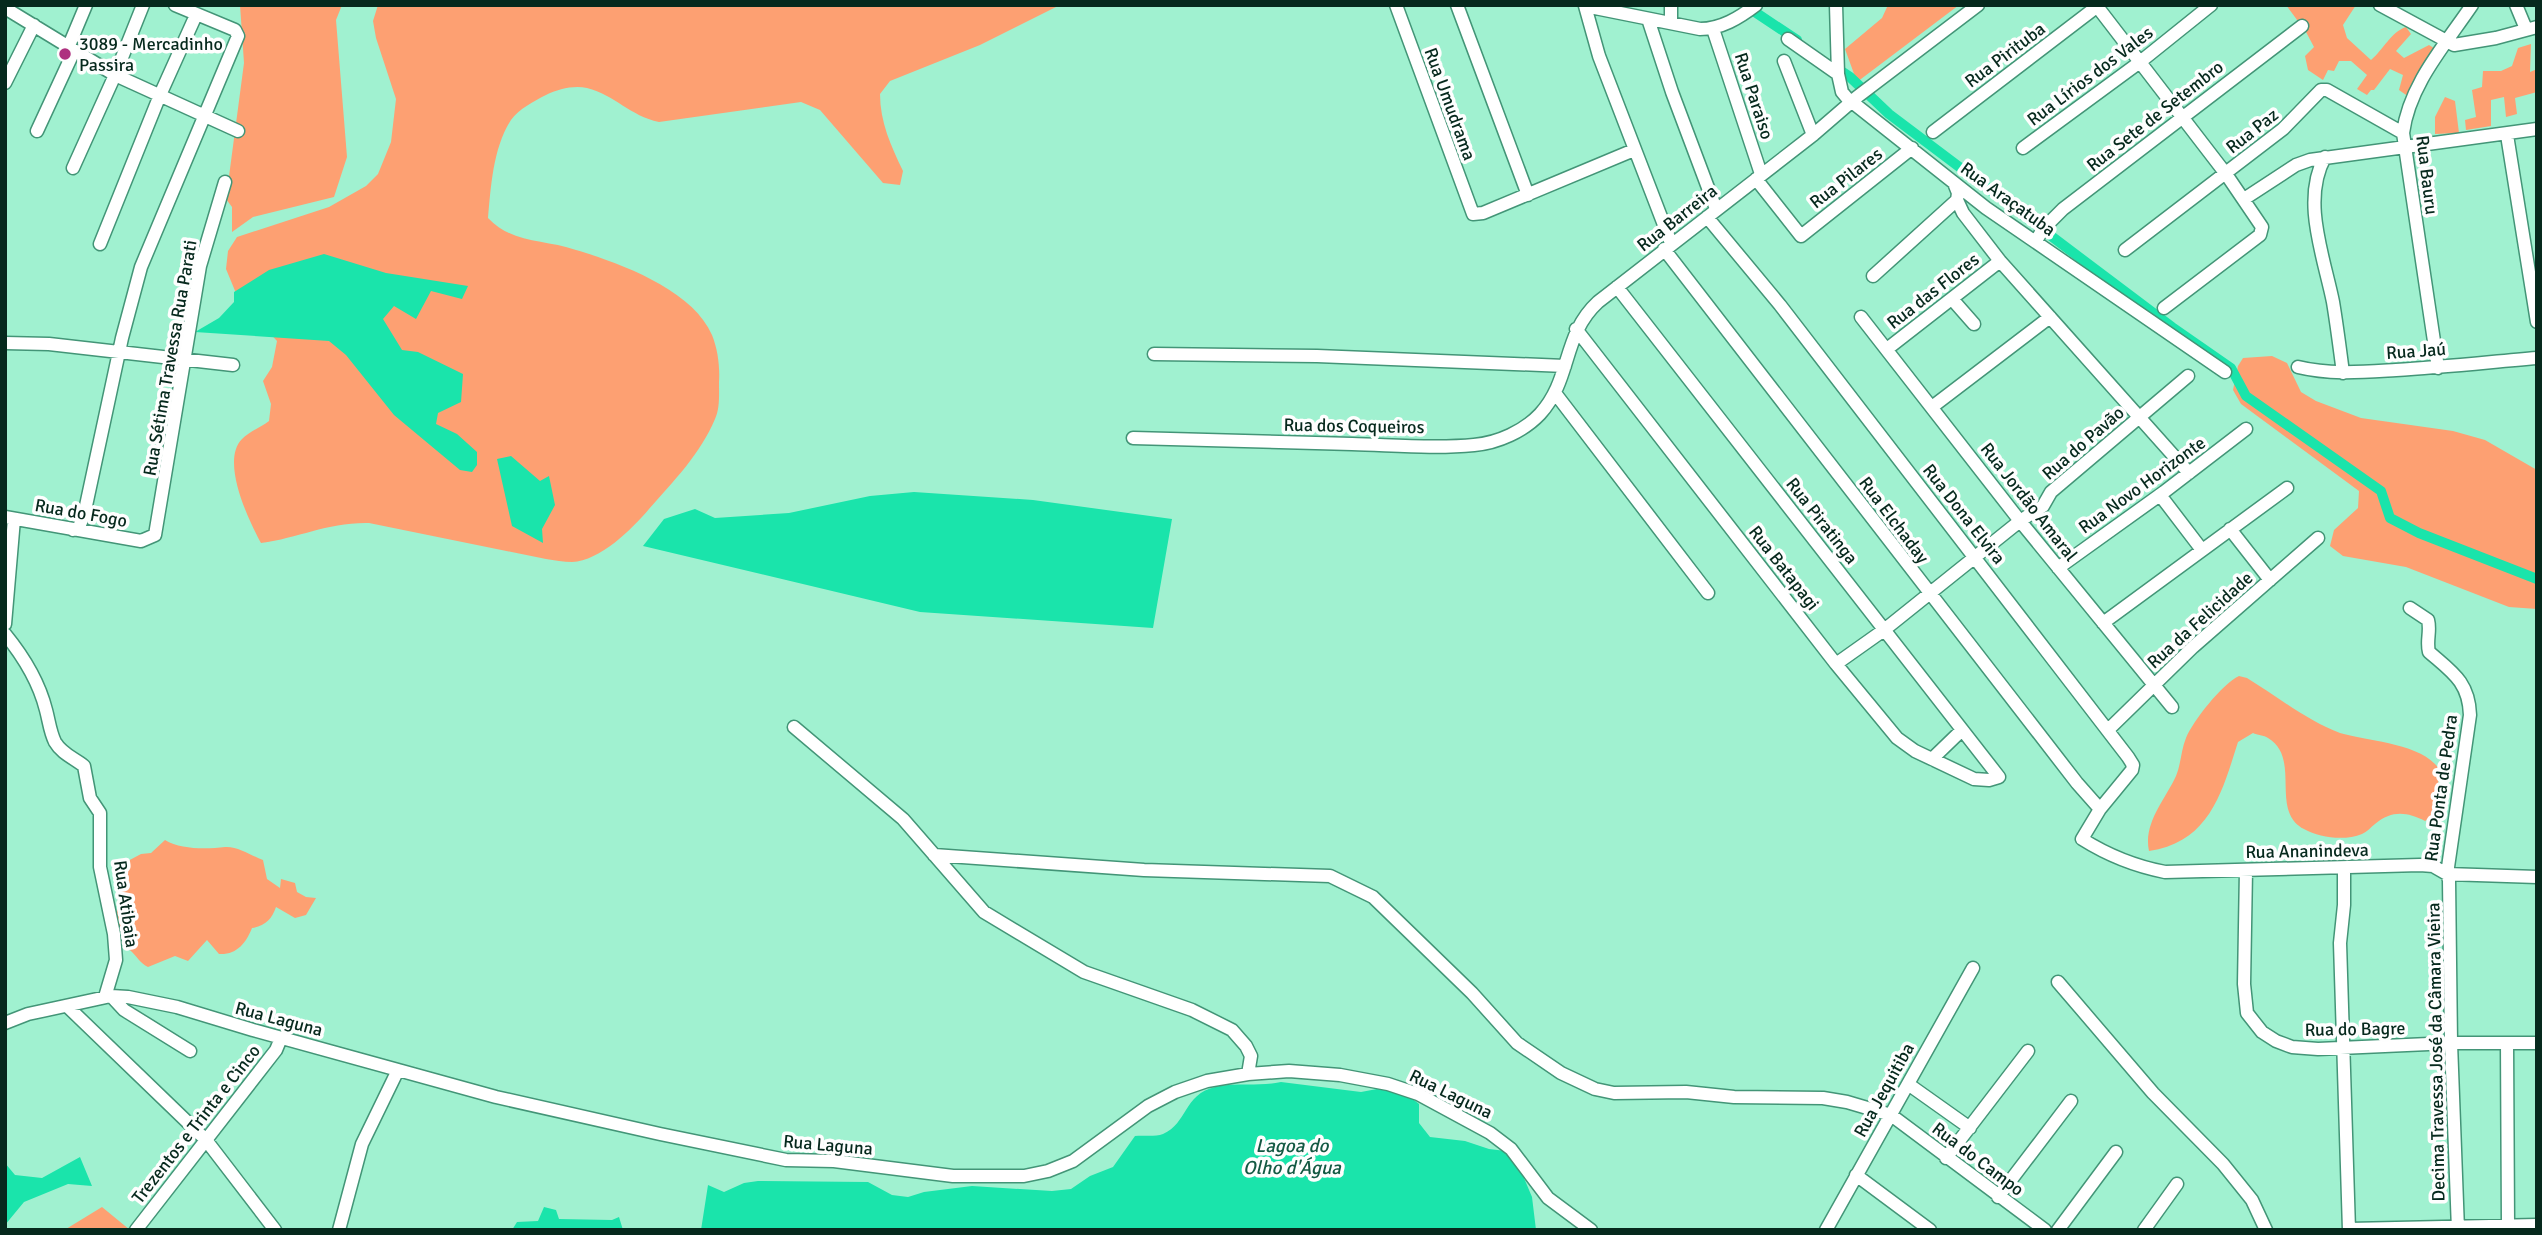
<svg xmlns="http://www.w3.org/2000/svg" width="2542" height="1235" font-family="Signika,sans-serif">
<style>
.green{fill:#fda072}
.water{fill:#1ae4ab}
.lines{fill:none;stroke-linecap:round;stroke-linejoin:round}
.canal{stroke:#1ae4ab;stroke-width:10}
.minor-casing{stroke:#439577;stroke-width:15}
.minor{stroke:#fff;stroke-width:12}
.poi-dot{fill:#ae307f;stroke:#fefefe;stroke-width:2.5}
.labels{text-anchor:middle;dominant-baseline:central;stroke-width:7;stroke-linejoin:round;paint-order:stroke}
.poi-label{font-size:18px;fill:#06291d;stroke:#fefefe;text-anchor:start}
.street-label{font-size:18px;fill:#06291d;stroke:#fefefe}
.water-label{font-size:19px;font-style:italic;fill:#135943;stroke:#fefefe}
</style>
<rect width="100%" height="100%" fill="#a0f1d0"/>
<!-- green -->
<path class="green" d="M240,5H342L336,20L347,157L334,197L253,217L232,232V207L226,199L244,63Z
M378,5H1060L980,45L890,81L880,94C880,122 891,146 903,171L900,185L883,183L820,110L801,102L659,122C630,116 615,95 587,88C574,85 558,89 546,95C534,101 519,109 511,120C493,148 491,186 488,218C513,244 543,239 576,250C620,263 693,290 712,335C718,350 720,367 719,382C719,394 720,408 715,419C701,453 673,482 649,509C632,529 600,561 572,562C564,562 554,560 546,559L369,523C328,522 299,538 261,543C249,521 220,461 242,439C249,432 261,427 269,421L271,404L263,381L272,367L277,341L238,298L226,269L228,251L237,237L329,207L366,186L378,174L391,142L396,99L376,38L373,21Z
M1888,5H1959L1857,82L1845,49L1882,18Z
M2286,5H2356L2343,25L2347,38L2371,60C2383,50 2391,32 2406,27L2411,34L2396,51L2404,58L2429,45L2437,50L2409,97L2399,90L2403,75L2390,69L2374,90H2371L2367,95L2357,89L2367,75L2351,61H2339L2334,71L2328,70L2323,80L2308,70L2305,56L2314,47L2306,32Z
M2531,44L2530,72L2537,69V92L2515,98L2517,114L2506,117L2504,97L2491,100V126L2466,130L2465,120L2476,117L2472,90L2482,87L2483,71H2501L2512,66L2518,48Z
M2445,97L2455,101L2459,133L2435,134V117Z
M2272,356L2287,363L2301,392L2316,401L2361,418L2453,431L2485,440L2537,470V609L2509,607L2406,567L2343,556L2330,546L2334,530L2358,508L2359,491L2241,404L2233,390L2238,366L2243,358Z
M2239,676L2247,678C2275,695 2309,722 2340,733C2366,741 2422,743 2439,769L2437,807L2434,816L2425,821C2407,812 2392,810 2375,824C2371,827 2367,832 2362,834C2345,841 2320,838 2304,829C2269,811 2302,758 2268,738C2264,735 2257,735 2253,733L2238,742C2222,792 2210,842 2149,851C2143,823 2165,800 2176,776C2181,764 2181,750 2186,738C2193,721 2222,684 2239,676Z
M165,840C181,850 208,849 225,847C238,846 252,856 263,860L267,879L280,888L281,879L295,883L297,892L306,897L316,898L306,915L295,918L276,907C272,919 265,926 252,928C246,943 237,955 219,954L207,940L188,961L175,956L148,967C140,963 138,958 132,952C107,931 119,890 126,862L141,854L151,853Z
M102,1207L130,1230H66V1229Z"/>
<!-- water -->
<path class="water" d="M324,254L386,273L468,286L462,299L431,291L416,319L394,306L383,319L402,350L418,352L463,374L461,402L438,413L436,424L457,434L477,452V465L472,472L460,470L394,415L346,355L329,341L195,332L219,318L234,302V292L269,270Z
M511,456L540,481L549,476L555,505L542,529L543,543L512,526L497,459Z
M914,492L1033,500L1172,519L1153,628L920,612L643,546L664,519L695,509L715,518L789,513L870,496Z
M1281,1082L1361,1092L1377,1089L1395,1090L1409,1096L1419,1104V1123L1430,1137L1465,1141L1489,1149L1506,1151L1516,1159L1532,1197L1536,1230H701L708,1185L724,1192L744,1183L758,1181L868,1182L892,1195L908,1197L924,1192L972,1186L1052,1191L1071,1189L1090,1176L1113,1167L1135,1136C1144,1135 1155,1137 1163,1134C1188,1123 1183,1095 1215,1087C1236,1082 1259,1087 1281,1082Z
M80,1157L92,1186L68,1184L24,1202L5,1225V1163L15,1175L42,1178Z
M544,1207L556,1210L559,1219L612,1220L619,1217L623,1230H512L517,1222L538,1221Z"/>
<g class="lines">
<!-- canal -->
<path class="canal" d="M1746,6L1797,40
M1835,67L1850,77L1889,114L2172,327L2231,368L2246,396L2381,491L2390,518L2419,533L2537,579"/>
<!-- minor casing -->
<g class="minor-casing">
<path id="minor" d="M1396,5L1473,214L1483,213L1634,150
M1457,5L1528,195
M1836,5L1838,74
M2096,5L2226,174L2262,227L2260,235L2164,308
M2380,5L2454,45L2496,38L2537,27
M2516,5L2526,29
M5,8L115,75L238,131
M1648,19L1672,92L1716,209
M1671,23V5
M1713,29L1761,174
M1788,39L1838,74L1842,92L1847,98L1986,208L2225,372
M68,48L86,5
M1784,61L1813,135
M5,83L34,25
M37,131L74,51
M1933,132L2099,5
M2507,135L2537,322
M2023,148L2140,62L2211,5
M2325,157C2301,200 2324,257 2333,302C2337,326 2340,350 2343,373
M73,168L115,75L143,5
M1756,179L1801,236L1912,148
M1954,183L1958,193L1957,200L1963,213L2000,261L2189,473
M2244,199L2296,165L2310,160L2537,129
M1707,217L1780,305L2128,757L2133,765L2132,770L2100,809L2082,839C2109,856 2134,866 2165,872L2420,865L2433,866L2447,874L2537,877
M2036,241L2043,229L2063,209L2302,26
M1671,243L1599,56L1585,6L1700,29C1721,29 1739,18 1756,5
M100,244L160,95L196,15
M1664,249L2077,783L2100,809
M2125,250L2283,129L2321,90H2327L2403,133
M1873,276L1957,200
M1952,299L1974,324
M1861,317L2020,521L2172,707
M1576,329L1836,664L1897,738L1915,751L1974,779L1989,780L1999,777L1617,287
M5,343L49,344L233,365
M1887,349L2000,261
M1154,354L1317,356L1565,366
M2298,367C2331,375 2363,372 2396,370C2443,367 2490,362 2537,358
M2438,368L2403,133C2409,85 2445,45 2472,5
M1555,393L1708,593
M1932,407L2050,317
M1133,438C1206,440 1279,442 1352,444C1392,445 1434,449 1474,445C1498,443 1524,431 1540,414C1572,379 1562,335 1598,302L1813,135L1857,97L1978,5
M2160,495L2202,550
M5,517L141,541L155,535L200,266L225,182
M2230,529L2270,580
M73,530L79,527L84,515L122,338L141,267L238,36L235,30L175,5
M2058,568L2164,492L2246,429
M2410,608L2428,620C2431,631 2426,641 2429,652C2452,672 2469,682 2470,715L2447,874L2449,880L2451,1043L2458,1230
M2103,623L2287,488
M5,624L14,519
M5,634C23,656 39,682 46,710C49,721 50,732 55,742C62,754 74,758 84,766L90,798L100,813V867L114,934L116,960L105,997
M1836,664L1884,630L2020,521L2043,506L2051,492L2188,376
M794,727L903,819L984,912L1084,972L1192,1010L1232,1030L1246,1046L1251,1056L1248,1074
M2108,730L2193,647L2318,538
M1932,759L1962,730
M934,855L1144,870L1330,876L1373,897L1472,993L1517,1043L1561,1073L1595,1089L1614,1093L1686,1092L1734,1097L1823,1098L1847,1102L1891,1115L2045,1230
M2344,868V905L2340,943L2349,1230
M2246,870L2244,984L2247,1013L2262,1032L2276,1041L2292,1047L2318,1049L2451,1043H2537
M2058,982L2153,1093L2223,1164L2252,1200L2266,1230
M111,996L124,1010L190,1051
M67,1006L206,1140L275,1230
M5,1023L28,1014L111,996L128,997L177,1007L253,1030L496,1097L660,1134L786,1160L834,1161L953,1176H1024L1048,1171L1073,1161L1148,1106L1175,1092L1207,1081L1248,1074L1289,1071L1340,1075L1388,1084L1418,1094L1490,1133L1511,1149L1548,1198L1591,1230
M2507,1043L2508,1226
M1908,1084L1970,1128
M1946,1158L2028,1051
M1856,1175L1930,1230
M1998,1197L2071,1101
M2349,1229L2537,1225
M136,1230L276,1050L281,1038
M339,1230L362,1144L398,1070
M1826,1230L1973,968
M2058,1230L2116,1152
M2144,1230L2177,1184"/>
</g>
<!-- minor -->
<use href="#minor" class="minor"/>
</g>
<!-- markers -->
<circle class="poi-dot" cx="65" cy="54" r="7"/>
<g class="labels">
<!-- poi labels -->
<g class="poi-label">
<text x="79" y="44">3089 - Mercadinho<tspan x="79" dy="21">Passira</tspan></text>
</g>
<!-- street labels -->
<g class="street-label">
<text transform="translate(2005 55) rotate(-37)">Rua Pirituba</text>
<text transform="translate(2090 76) rotate(-37)">Rua Lírios dos Vales</text>
<text transform="translate(1754 96) rotate(72)">Rua Paraiso</text>
<text transform="translate(1450 104) rotate(70)">Rua Umudrama</text>
<text transform="translate(2155 116) rotate(-38)">Rua Sete de Setembro</text>
<text transform="translate(2252 131) rotate(-38)">Rua Paz</text>
<text transform="translate(2427 175) rotate(83)">Rua Bauru</text>
<text transform="translate(1846 178) rotate(-38)">Rua Pilares</text>
<text transform="translate(2008 199) rotate(36)">Rua Araçatuba</text>
<text transform="translate(1677 218) rotate(-38)">Rua Barreira</text>
<text transform="translate(1933 291) rotate(-38)">Rua das Flores</text>
<text transform="translate(2416 351) rotate(-4)">Rua Jaú</text>
<text transform="translate(170 358) rotate(-80)">Rua Sétima Travessa Rua Parati</text>
<text transform="translate(1354 426) rotate(1)">Rua dos Coqueiros</text>
<text transform="translate(2083 443) rotate(-41)">Rua do Pavão</text>
<text transform="translate(2142 485) rotate(-36)">Rua Novo Horizonte</text>
<text transform="translate(2029 502) rotate(52)">Rua Jordão Amaral</text>
<text transform="translate(81 513) rotate(10)">Rua do Fogo</text>
<text transform="translate(1964 514) rotate(52)">Rua Dona Elvira</text>
<text transform="translate(1894 520) rotate(53)">Rua Elchaday</text>
<text transform="translate(1822 521) rotate(52)">Rua Piratinga</text>
<text transform="translate(1784 568) rotate(52)">Rua Batapagi</text>
<text transform="translate(2200 620) rotate(-42)">Rua da Felicidade</text>
<text transform="translate(2441 788) rotate(-82)">Rua Ponta de Pedra</text>
<text transform="translate(2307 851) rotate(-1)">Rua Ananindeva</text>
<text transform="translate(126 904) rotate(82)">Rua Atibaia</text>
<text transform="translate(279 1019) rotate(15)">Rua Laguna</text>
<text transform="translate(2355 1029) rotate(-1)">Rua do Bagre</text>
<text transform="translate(2436 1052) rotate(-91)">Decima Travessa José da Câmara Vieira</text>
<text transform="translate(1884 1090) rotate(-61)">Rua Jequitiba</text>
<text transform="translate(1451 1094) rotate(26)">Rua Laguna</text>
<text transform="translate(196 1124) rotate(-52)">Trezentos e Trinta e Cinco</text>
<text transform="translate(828 1145) rotate(5)">Rua Laguna</text>
<text transform="translate(1978 1159) rotate(37)">Rua do Campo</text>
</g>
<!-- water labels -->
<g class="water-label">
<text x="1292" y="1146">Lagoa do<tspan x="1292" dy="22">Olho d'Água</tspan></text>
</g>
</g>
<!-- border -->
<rect width="2542" height="1235" fill="none" stroke="#06291d" stroke-width="14"/>
</svg>
